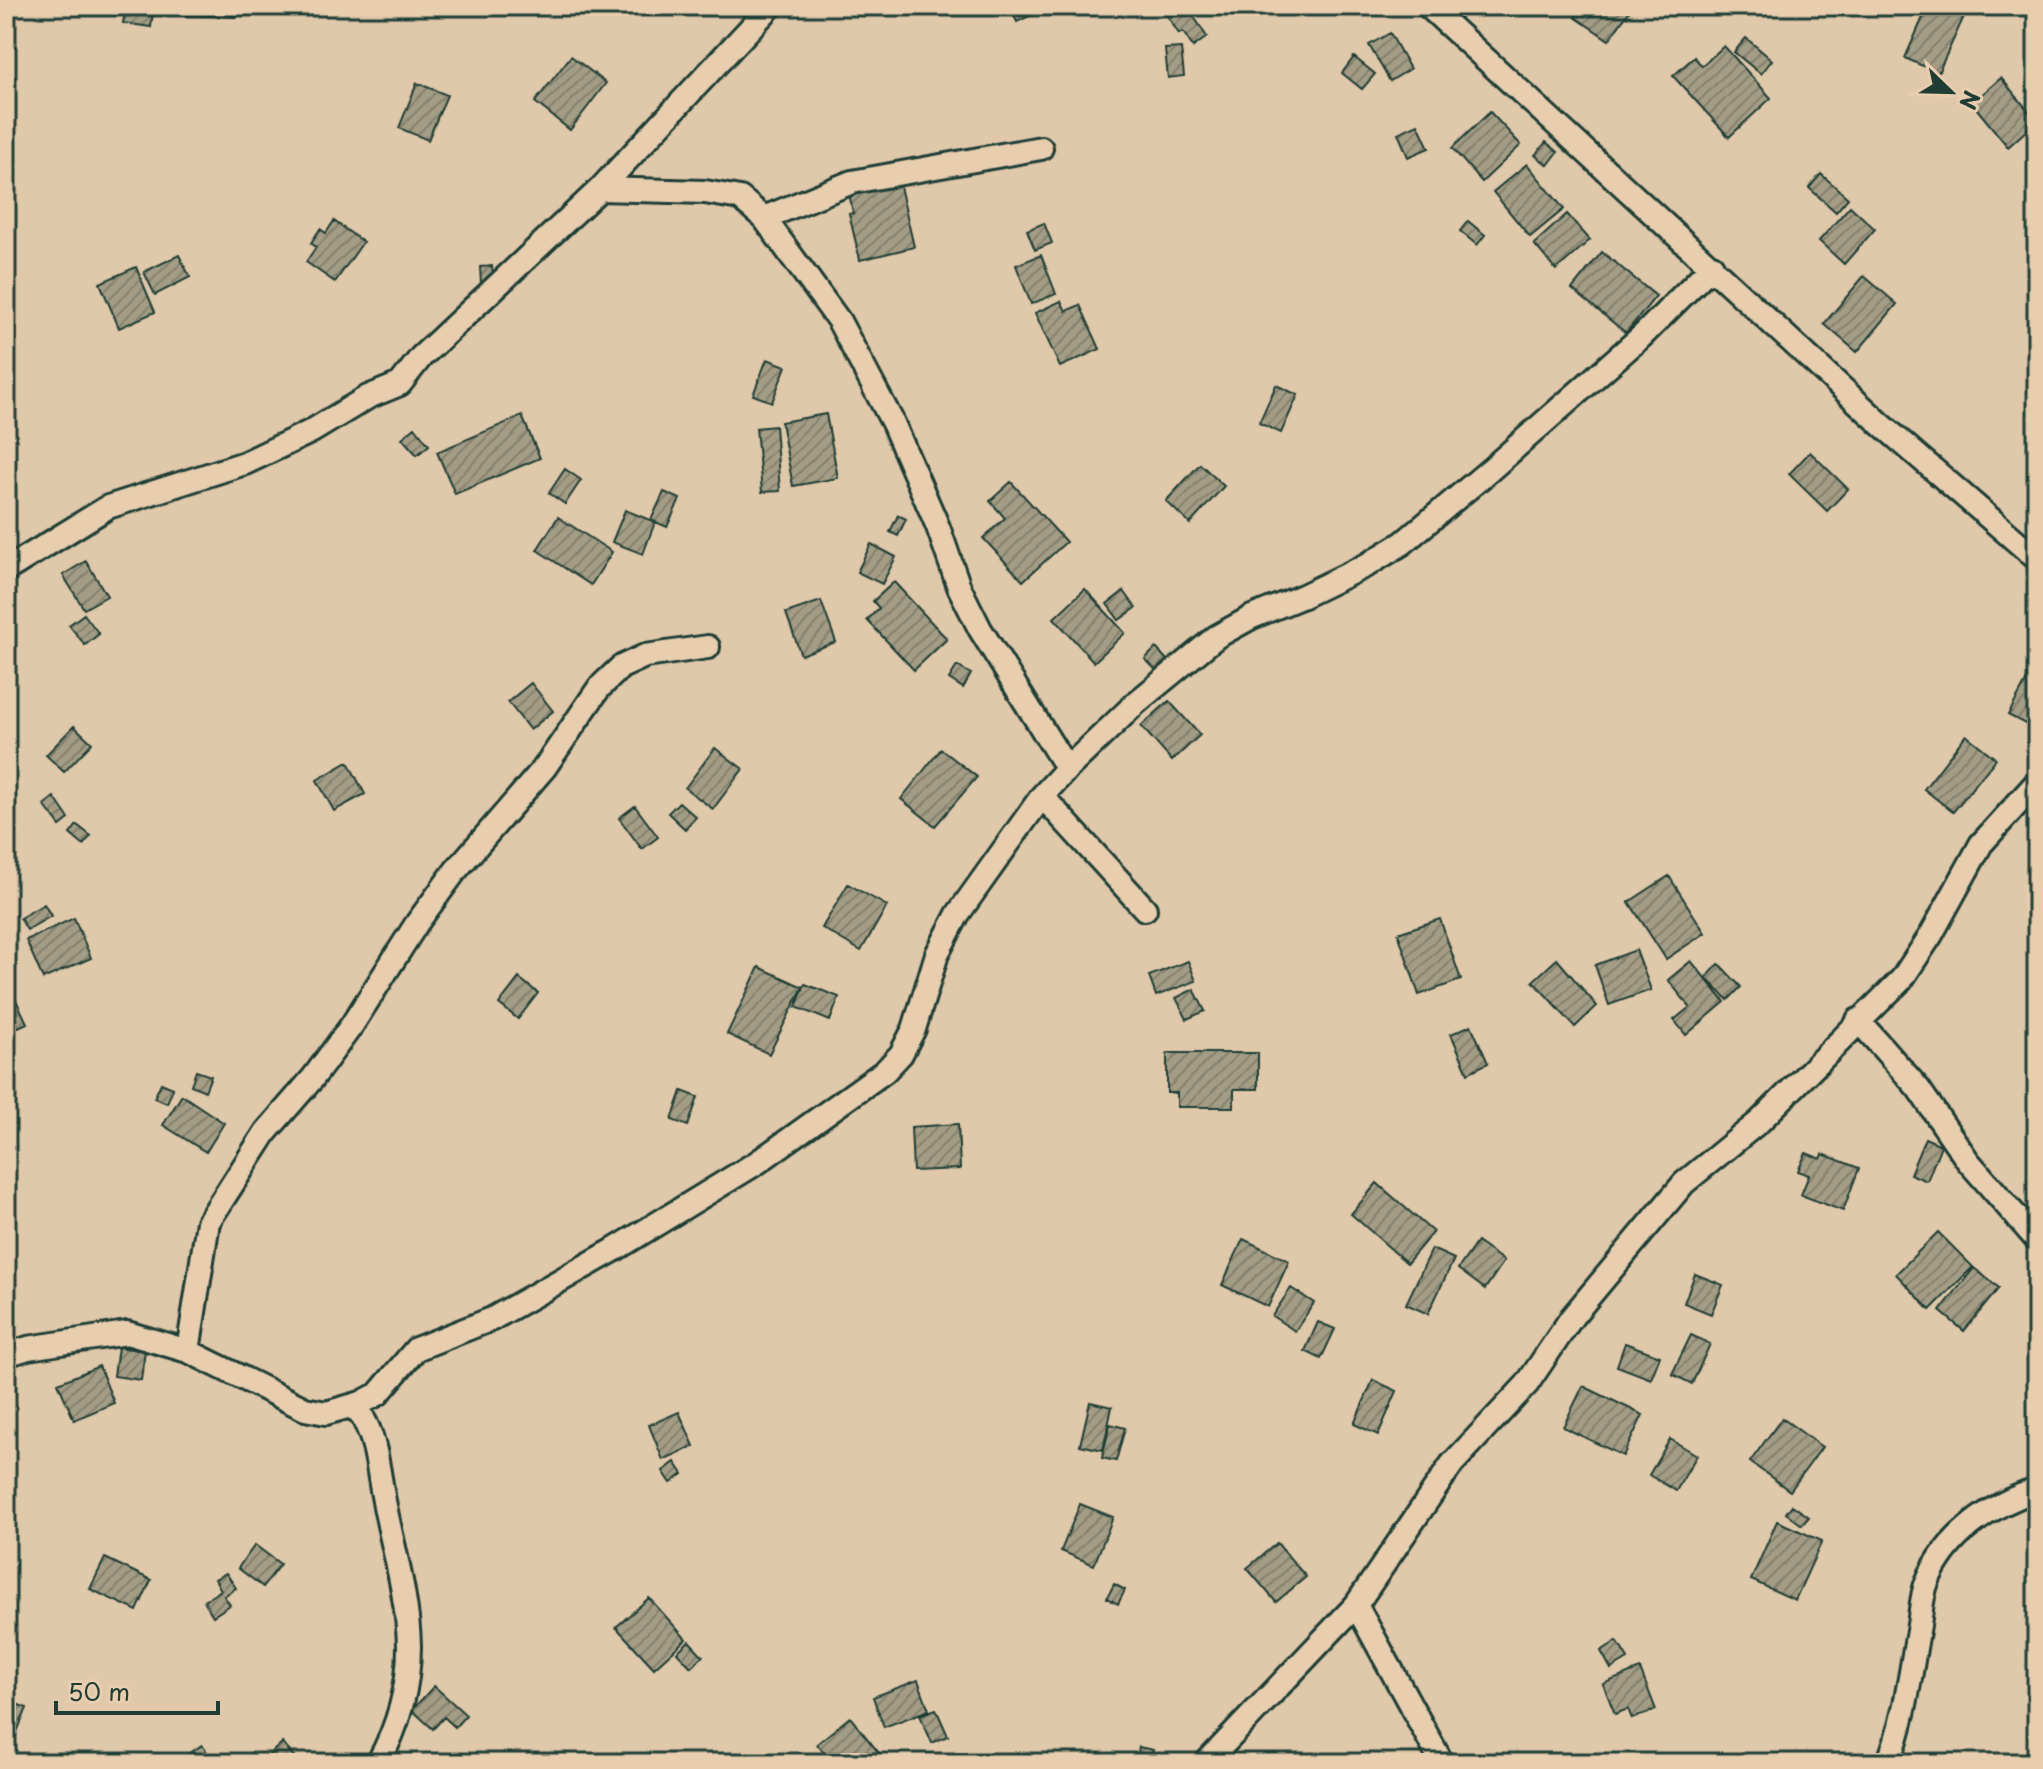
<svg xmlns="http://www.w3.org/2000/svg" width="2043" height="1769" font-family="'Playpen Sans',sans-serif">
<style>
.building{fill:url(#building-hatch);stroke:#1f3d34;stroke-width:2}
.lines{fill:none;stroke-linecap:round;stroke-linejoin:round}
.minor-casing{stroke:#1f3d34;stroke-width:28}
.minor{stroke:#e8ceaf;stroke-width:22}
</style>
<defs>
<pattern id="building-hatch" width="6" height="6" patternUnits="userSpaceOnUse" patternTransform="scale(2)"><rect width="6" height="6" fill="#a49d85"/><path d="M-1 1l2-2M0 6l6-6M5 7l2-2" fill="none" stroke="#85816e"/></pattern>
</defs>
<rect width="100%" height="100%" fill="#e0c8aa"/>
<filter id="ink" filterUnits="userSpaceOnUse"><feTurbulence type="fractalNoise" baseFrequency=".0125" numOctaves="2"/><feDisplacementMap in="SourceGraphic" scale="16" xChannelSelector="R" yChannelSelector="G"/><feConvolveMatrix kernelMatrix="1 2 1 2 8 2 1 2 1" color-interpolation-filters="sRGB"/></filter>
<g filter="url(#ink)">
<!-- building -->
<path class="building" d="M126,6H154L151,27L123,23Z
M181,6H237L236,17L181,15Z
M1009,6H1050L1017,22Z
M1161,6H1187L1207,37L1193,47L1183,32L1179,34Z
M1583,6H1633L1609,40L1575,17Z
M1928,6H1958L1967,10L1938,73L1905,58Z
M1390,33L1410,69L1390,81L1369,45Z
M1746,38L1772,60L1761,74L1734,52Z
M1724,46L1771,98L1729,137L1673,76L1694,57L1702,66Z
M1181,48L1184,76L1168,78L1165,49Z
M571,56L606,83L570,130L535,102Z
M1354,57L1375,74L1362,89L1342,73Z
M2001,78L2037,121L2008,147L1972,103Z
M417,83L447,95L428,140L399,128Z
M1490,112L1521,145L1482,182L1452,148Z
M1418,124L1429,148L1408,157L1398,133Z
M1546,142L1558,152L1548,165L1535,155Z
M1527,164L1564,209L1530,237L1493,192Z
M1821,174L1848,198L1836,212L1809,188Z
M899,182L914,247L860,260L849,214L853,213L849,193Z
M1850,206L1875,229L1844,264L1819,241Z
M1567,214L1590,240L1556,270L1534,244Z
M334,221L363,242L335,282L306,262L316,247L311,243L320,229L326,233Z
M1468,221L1485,235L1477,245L1460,231Z
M1044,223L1052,243L1035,250L1027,230Z
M1602,252L1656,296L1626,333L1572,289Z
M179,255L190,277L155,295L144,272Z
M1041,255L1056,294L1031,304L1016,265Z
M492,266L494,283L481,284L480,267Z
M136,267L155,312L119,328L100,283Z
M1864,276L1897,304L1857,352L1824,324Z
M1061,301L1066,311L1080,305L1100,349L1060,367L1035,313Z
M767,359L786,366L772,402L753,395Z
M1276,385L1298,395L1281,433L1259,423Z
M826,414L838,478L793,486L781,422Z
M522,416L540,458L455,494L437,452Z
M775,426L780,491L762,492L756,428Z
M415,427L429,445L417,455L402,438Z
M1810,452L1848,489L1827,511L1789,474Z
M1200,464L1224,486L1190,524L1166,501Z
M565,469L581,480L565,504L549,493Z
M1011,482L1066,542L1023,581L983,538L1005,518L990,501Z
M664,492L680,499L667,527L651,520Z
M625,510L655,522L643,554L612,542Z
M898,515L906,519L898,536L890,532Z
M558,517L612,552L591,585L537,550Z
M871,544L896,557L882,584L857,572Z
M86,561L107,596L84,609L63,575Z
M894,582L947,639L914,670L867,620L879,608L873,601Z
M1085,589L1125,633L1094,662L1054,618Z
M1124,591L1136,608L1119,620L1107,604Z
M821,601L836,642L801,655L786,613Z
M84,614L99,634L85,645L69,625Z
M1156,648L1167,660L1156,670L1145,659Z
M957,666L971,674L963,688L949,679Z
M2027,680L2037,685V711L2029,726L2008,715Z
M531,683L553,711L530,730L508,702Z
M1169,701L1200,735L1172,761L1141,726Z
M74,726L92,743L64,772L46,755Z
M1966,735L1996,759L1953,812L1924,789Z
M715,748L743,769L713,809L685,788Z
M941,749L977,777L935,826L901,799Z
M348,762L365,794L334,811L317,780Z
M54,797L69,819L60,826L44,805Z
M679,802L696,817L685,829L668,813Z
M635,806L658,837L642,849L619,818Z
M77,825L91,836L83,845L70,834Z
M1669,876L1705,933L1666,959L1629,902Z
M848,884L887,906L861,951L822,928Z
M44,904L51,916L27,930L20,918Z
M74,918L91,958L43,979L26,940Z
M1440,919L1461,980L1419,995L1398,933Z
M1636,950L1651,990L1609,1005L1595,965Z
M1557,959L1597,1006L1575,1027L1533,981Z
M1188,961L1196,981L1156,996L1149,976Z
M1691,961L1725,1002L1686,1035L1674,1020L1690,1007L1668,980Z
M1719,964L1741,987L1728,1000L1706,978Z
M759,967L803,987L769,1054L727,1034Z
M519,978L538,993L518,1019L499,1004Z
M6,979L27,1023L6,1033Z
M805,984L839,997L830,1021L796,1007Z
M1194,989L1205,1011L1187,1019L1176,998Z
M1471,1025L1488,1063L1468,1073L1451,1034Z
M1167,1053H1258V1089H1234V1107H1177V1093H1167Z
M196,1071L211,1076L205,1091L191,1085Z
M161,1083L173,1088L167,1103L154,1098Z
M682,1091L698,1097L688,1126L672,1120Z
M182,1095L224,1123L206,1152L163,1125Z
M958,1124L960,1169L913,1171L911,1127Z
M1925,1138L1941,1145L1927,1181L1910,1174Z
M1806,1153L1821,1159L1823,1154L1859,1168L1843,1211L1801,1195L1809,1175L1798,1171Z
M1377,1183L1433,1232L1407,1263L1351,1214Z
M1938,1232L1973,1267L1930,1310L1896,1274Z
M1243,1239L1289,1261L1268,1307L1222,1285Z
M1477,1242L1504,1261L1485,1289L1458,1269Z
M1432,1249L1454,1259L1428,1314L1406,1304Z
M1974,1268L1999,1288L1964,1331L1940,1311Z
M1695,1274L1723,1285L1711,1314L1684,1303Z
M1291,1288L1314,1303L1295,1331L1272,1316Z
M1318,1322L1335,1329L1321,1359L1305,1351Z
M1691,1335L1710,1344L1692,1384L1672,1374Z
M1625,1343L1660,1356L1651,1379L1617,1366Z
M118,1347L145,1351L141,1380L114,1376Z
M99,1366L114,1403L74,1420L58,1383Z
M1373,1380L1397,1391L1378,1435L1354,1424Z
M1583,1386L1643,1415L1623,1456L1563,1427Z
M1090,1402L1112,1407L1103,1450L1080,1445Z
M679,1412L694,1446L663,1460L649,1425Z
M1782,1418L1822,1447L1790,1491L1750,1462Z
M1110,1424L1125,1428L1116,1461L1102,1458Z
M1670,1439L1697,1455L1676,1491L1649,1475Z
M675,1462L683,1474L671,1483L663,1471Z
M1080,1504L1113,1517L1094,1565L1061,1551Z
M1792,1505L1809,1517L1802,1525L1786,1513Z
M1777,1521L1822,1541L1795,1600L1751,1580Z
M1277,1543L1306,1577L1276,1602L1247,1568Z
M255,1545L280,1564L263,1587L238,1568Z
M105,1558L151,1580L137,1611L90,1589Z
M226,1573L236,1588L224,1596L230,1605L213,1616L204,1601L221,1590L215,1579Z
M1114,1584L1125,1590L1118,1604L1107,1598Z
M649,1598L686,1639L654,1668L616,1627Z
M689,1641L703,1656L691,1667L677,1652Z
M1617,1641L1628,1659L1611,1669L1601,1651Z
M1640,1669L1656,1710L1632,1719L1628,1709L1615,1714L1603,1684Z
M918,1680L929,1710L884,1727L873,1697Z
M434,1686L466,1715L455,1727L444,1717L433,1729L412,1710Z
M6,1700L27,1708L11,1746L6,1744Z
M936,1709L948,1736L932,1743L920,1715Z
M850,1717L887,1763H832L817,1744Z
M282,1743L300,1763H260Z
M202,1745L215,1763H187L183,1758Z
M1139,1747L1153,1750L1150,1763H1136Z"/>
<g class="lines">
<!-- minor casing -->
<g class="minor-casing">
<path id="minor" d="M1428,6L1882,425L2037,559
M600,189L705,192L740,198L764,218L839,321L893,423L938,527L959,587L980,629L1067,769
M764,218L852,182L1041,148
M6,570L108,507L245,463L312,431L368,397L400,384L421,357L600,189L771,6
M1042,796L1145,909
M1858,1020L1918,1088L1968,1161L2037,1240
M188,1351L208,1222L266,1132L313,1078L352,1025L417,923L456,870L545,767L599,688L621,667L645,656L708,647
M6,1355L28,1348L127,1333L188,1351L305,1409L326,1413L361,1403L378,1394L416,1349L492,1319L614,1250L758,1162L885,1071L901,1054L914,1029L937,954L958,914L1042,796L1067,769L1137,702L1216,637L1252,617L1303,596L1367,565L1403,543L1490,470L1642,336L1712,266
M350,1406C357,1410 363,1416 366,1424C377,1446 379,1477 384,1501C393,1548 408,1598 409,1646C409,1688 398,1727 378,1763
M1356,1605L1442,1763
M1206,1763L1356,1605L1452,1464L1527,1384L1572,1317L1684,1183L1760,1121L1902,979L1931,935L1981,844L2037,782
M1888,1763C1905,1721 1910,1675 1918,1631C1921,1616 1921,1596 1927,1582C1946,1536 1991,1504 2037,1490"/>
</g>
<!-- minor -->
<use href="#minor" class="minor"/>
</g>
</g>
<!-- margin -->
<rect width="2043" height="1769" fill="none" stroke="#e8ceaf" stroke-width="32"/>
<rect x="16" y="16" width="2011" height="1737" fill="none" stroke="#1f3d34" stroke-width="3" filter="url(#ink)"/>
<!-- north arrow -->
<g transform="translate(1951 92) rotate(113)" stroke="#e8ceaf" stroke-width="6" paint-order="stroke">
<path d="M0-6L14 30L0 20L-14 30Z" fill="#1f3d34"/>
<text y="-12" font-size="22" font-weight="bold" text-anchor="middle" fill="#1f3d34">N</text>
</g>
<!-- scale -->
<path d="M56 1701v12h162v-12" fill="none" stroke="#1f3d34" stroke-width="4"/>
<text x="68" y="1701" font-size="24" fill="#1f3d34" stroke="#e8ceaf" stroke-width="6" paint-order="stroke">50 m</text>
</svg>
